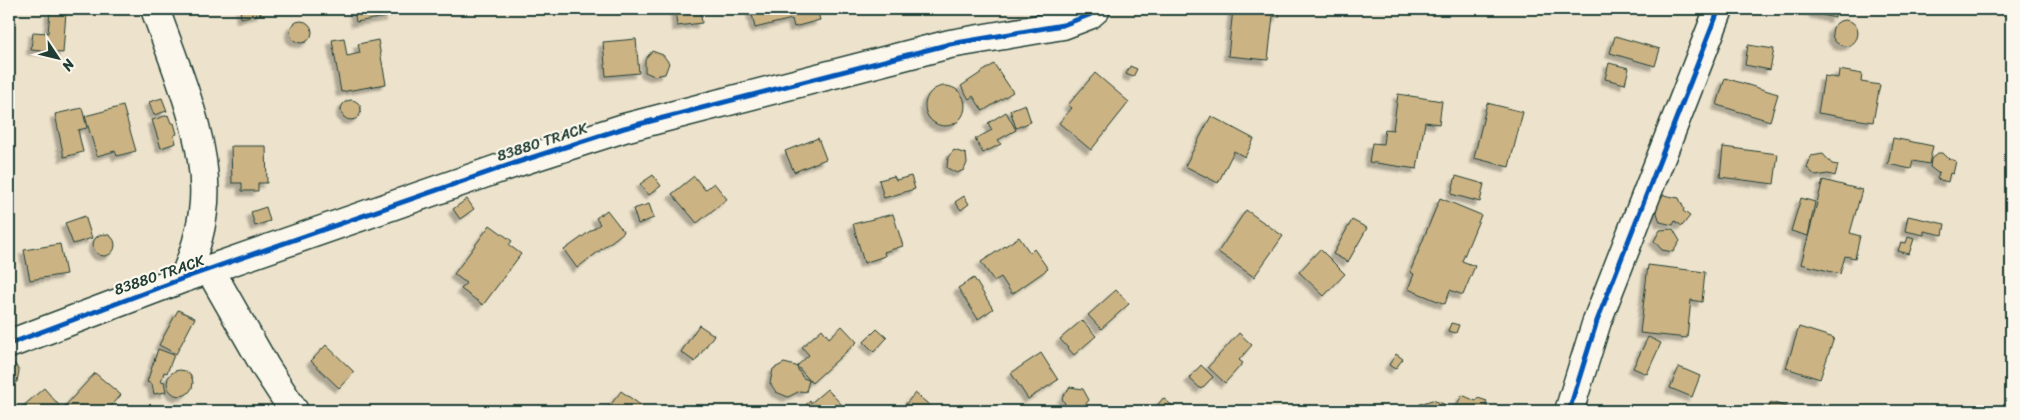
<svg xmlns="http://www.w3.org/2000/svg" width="2020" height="420" font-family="Sriracha,sans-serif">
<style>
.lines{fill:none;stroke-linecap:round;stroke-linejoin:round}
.stream{stroke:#579099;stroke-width:10}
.building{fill:#ccb383;stroke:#1f3d34;filter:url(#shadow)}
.street-casing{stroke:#1f3d34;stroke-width:31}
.street{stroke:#fbf7ec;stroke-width:28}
.cycleway-casing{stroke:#fbf7ec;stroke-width:8}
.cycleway{stroke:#0057b8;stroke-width:5}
.labels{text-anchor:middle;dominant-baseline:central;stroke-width:4.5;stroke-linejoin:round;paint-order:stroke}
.street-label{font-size:15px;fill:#1f3d34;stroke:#fbf7ec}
</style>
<defs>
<filter id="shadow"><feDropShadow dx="-4.5" dy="4.5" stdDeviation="1" flood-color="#0004"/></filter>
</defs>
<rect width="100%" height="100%" fill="#ede3cc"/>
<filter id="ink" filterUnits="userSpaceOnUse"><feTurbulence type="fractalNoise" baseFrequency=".02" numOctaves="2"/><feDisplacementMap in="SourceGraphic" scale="10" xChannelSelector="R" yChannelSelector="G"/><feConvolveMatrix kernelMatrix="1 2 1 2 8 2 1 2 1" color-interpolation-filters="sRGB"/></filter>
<g filter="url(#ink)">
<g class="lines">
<!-- stream -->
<path class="stream" d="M2011,324V333"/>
</g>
<!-- building -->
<path class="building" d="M240,9H260L261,14L241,18Z
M354,9H390L391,16L356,22Z
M675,9H707H700L702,23L677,26Z
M751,9H817L820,20L794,27L792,19L755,28Z
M1233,9H1280L1279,17L1273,16L1268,60L1228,56Z
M1807,9H1837L1835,18L1814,13V11Z
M50,11L66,12L63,53L31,50L33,32L48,33Z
M1832 33a13 13 0 1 1 26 0a13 13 0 1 1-26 0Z
M290 32a11 11 0 1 1 22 0a11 11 0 1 1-22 0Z
M1615,36L1660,49L1655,66L1610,53Z
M344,38L347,56L360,53L358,44L378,40L386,84L341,92L332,40Z
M636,39L639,73L606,76L603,42Z
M1748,45L1774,49L1770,70L1745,65Z
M652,51L663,55L669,63L665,74L654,76L645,72V60Z
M1609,63L1629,68L1625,84L1605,79Z
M994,64L1013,92L983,111L973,96L969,99L961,86Z
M1130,66L1137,69L1133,77L1126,74Z
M1839,70L1862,74L1861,82L1880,85L1873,122L1818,113L1824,76L1838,78Z
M1095,73L1129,102L1091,150L1059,123L1072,108L1068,105Z
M1725,78L1778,94L1770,121L1717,105Z
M925 106a20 20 0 1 1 40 0a20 20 0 1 1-40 0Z
M1398,94L1442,101L1439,124L1425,122L1417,169L1369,162L1372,143L1383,144L1385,129L1393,130Z
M162,98L167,111L154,115L149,102Z
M341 110a10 10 0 1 1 20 0a10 10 0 1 1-20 0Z
M1487,103L1523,112L1509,167L1474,158Z
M1025,104L1031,122L1016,128L1010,110Z
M123,106L136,151L117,156L115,151L97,156L85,116Z
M82,108L87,128L78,130L83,152L64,157L55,114Z
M1006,112L1016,130L998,140L1001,144L983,153L975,139L992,130L988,123Z
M168,115L171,123H174L177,134L174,135L176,143L161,148L152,120Z
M1211,116L1254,139L1245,157L1234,151L1218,183L1185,166Z
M818,138L826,159L794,172L785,151Z
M1893,138L1933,146L1929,164L1913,161L1911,169L1888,164Z
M231,146H266L267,183H258V191H242V183H232Z
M1723,147L1778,154L1774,184L1720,177Z
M954,150L966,154L967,163L964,170L957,173L947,168L948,157Z
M1938,153H1942L1947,158L1956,161L1953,174L1950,173L1948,182L1937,179L1939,174L1930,167L1931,159Z
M1823,154L1832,164L1838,165L1835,176L1828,174L1816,176L1807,168L1811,156Z
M653,175L661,186L649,195L640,184Z
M694,176L705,190L714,183L727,199L697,223L672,194Z
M894,176L896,180L911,176L915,189L884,198L879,180Z
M1456,176L1484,184L1480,202L1451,194Z
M1823,180L1862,190L1850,233L1860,236L1855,258L1845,256L1840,274L1801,264Z
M1663,195L1679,198L1684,209L1683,211L1690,216L1682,226L1675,221L1673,225L1660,222L1655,207Z
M964,196L969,204L961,210L955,202Z
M1440,198L1481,215L1462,261L1475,266L1463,295L1450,290L1445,304L1408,289L1414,274L1410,272Z
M1801,198L1815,202L1808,236L1791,231Z
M467,199L474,209L460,219L453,209Z
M649,204L654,218L638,224L633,209Z
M266,207L270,221L255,226L251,212Z
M607,210L624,232L577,268L564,250L600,224L596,218Z
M1246,210L1283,236L1254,277L1218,252Z
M893,214L903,246L884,252L885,256L864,263L853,224Z
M85,216L92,238L73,244L65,223Z
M1908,216L1945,224L1943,235L1924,231V235L1905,231Z
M1352,220L1367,228L1348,262L1333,254Z
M490,225L512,241L509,245L521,254L483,305L461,289L466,283L454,274Z
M1673,229L1680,241L1673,252L1662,250L1654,241L1660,230Z
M93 245a11 11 0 1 1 22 0a11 11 0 1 1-22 0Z
M1019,237L1030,253L1034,249L1048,269L1012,294L1001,277L994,281L981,262Z
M1908,237L1914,239L1909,254L1898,251L1901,242L1906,243Z
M60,244L66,274L30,280L24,250Z
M1320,249L1345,274L1324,296L1299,272Z
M1648,265L1705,272L1702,302L1691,300L1687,338L1640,333Z
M974,278L993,309L978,319L958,288Z
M1116,290L1129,304L1101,329L1088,315Z
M178,310L195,318L176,354L159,345Z
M1082,320L1096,336L1074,355L1060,339Z
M1451,323L1459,325L1456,333L1448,331Z
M699,325L714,335L695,362L681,352Z
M842,326L857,342L812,383L797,366L809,355L802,347L822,329L829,338Z
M1799,327L1834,338L1820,379L1786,368Z
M877,329L887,338L874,352L864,342Z
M1239,333L1252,345L1239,360L1243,363L1225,383L1208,367Z
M1648,337L1661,343L1647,374L1633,368Z
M326,345L354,372L339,388L311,361Z
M158,349L174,355L167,373L164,372L161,382L164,381L166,392L154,394L152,384L147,382Z
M1041,353L1058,380L1028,399L1011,373Z
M1396,354L1403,359L1395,369L1389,365Z
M9,360L15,364L19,371L17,382L9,387Z
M784,363L796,366L803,378L809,380L806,392L800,391L788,397L776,392L770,383L773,369Z
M1201,365L1213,377L1201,389L1189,378Z
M1679,367L1700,376L1692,397L1670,388Z
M167 383a13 13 0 1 1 26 0a13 13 0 1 1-26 0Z
M95,373L121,395L107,411H71L65,406Z
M1070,387L1083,389L1089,400L1081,410L1067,408L1062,398Z
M44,388L64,411H21V408Z
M827,389L843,406L838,411H799L810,401L811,403Z
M621,391L649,411H606Z
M915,393L933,408L930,411H900Z
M1462,395L1476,401L1478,398L1487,401L1485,405L1488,407L1486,411L1454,410Z
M1163,398L1179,411H1153Z
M1432,400L1444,404L1450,411H1414L1420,404Z
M1771,402L1799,411H1767Z"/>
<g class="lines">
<!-- street casing -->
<g class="street-casing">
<path id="street" d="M155,9C176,69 212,148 203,212C200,236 193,257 184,278
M210,270L266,368L294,411
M9,344L184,278L515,163L624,128L950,44L1063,25L1089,15L1096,9
M1569,411L1597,321L1719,9"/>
</g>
<!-- street -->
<use href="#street" class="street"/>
<!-- cycleway casing -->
<g class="cycleway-casing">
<path id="cycleway" d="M9,344L184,278L515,163L624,128L950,44L1063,25L1089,15L1096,9
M1569,411L1597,321L1719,9"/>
</g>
<!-- cycleway -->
<use href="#cycleway" class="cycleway"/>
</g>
</g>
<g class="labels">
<!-- street labels -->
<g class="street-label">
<text transform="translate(542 142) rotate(-18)">83880 TRACK</text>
<text transform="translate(159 275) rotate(-19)">83880 TRACK</text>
</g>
</g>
<!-- margin -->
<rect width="2020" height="420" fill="none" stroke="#fbf7ec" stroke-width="30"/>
<rect x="15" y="15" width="1990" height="390" fill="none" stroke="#1f3d34" stroke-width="2" filter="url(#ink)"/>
<!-- north arrow -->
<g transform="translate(58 58) rotate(125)" stroke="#fbf7ec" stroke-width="4" paint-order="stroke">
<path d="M0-4L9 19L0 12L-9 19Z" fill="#1f3d34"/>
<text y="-8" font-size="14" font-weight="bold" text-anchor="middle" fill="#1f3d34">N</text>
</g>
</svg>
